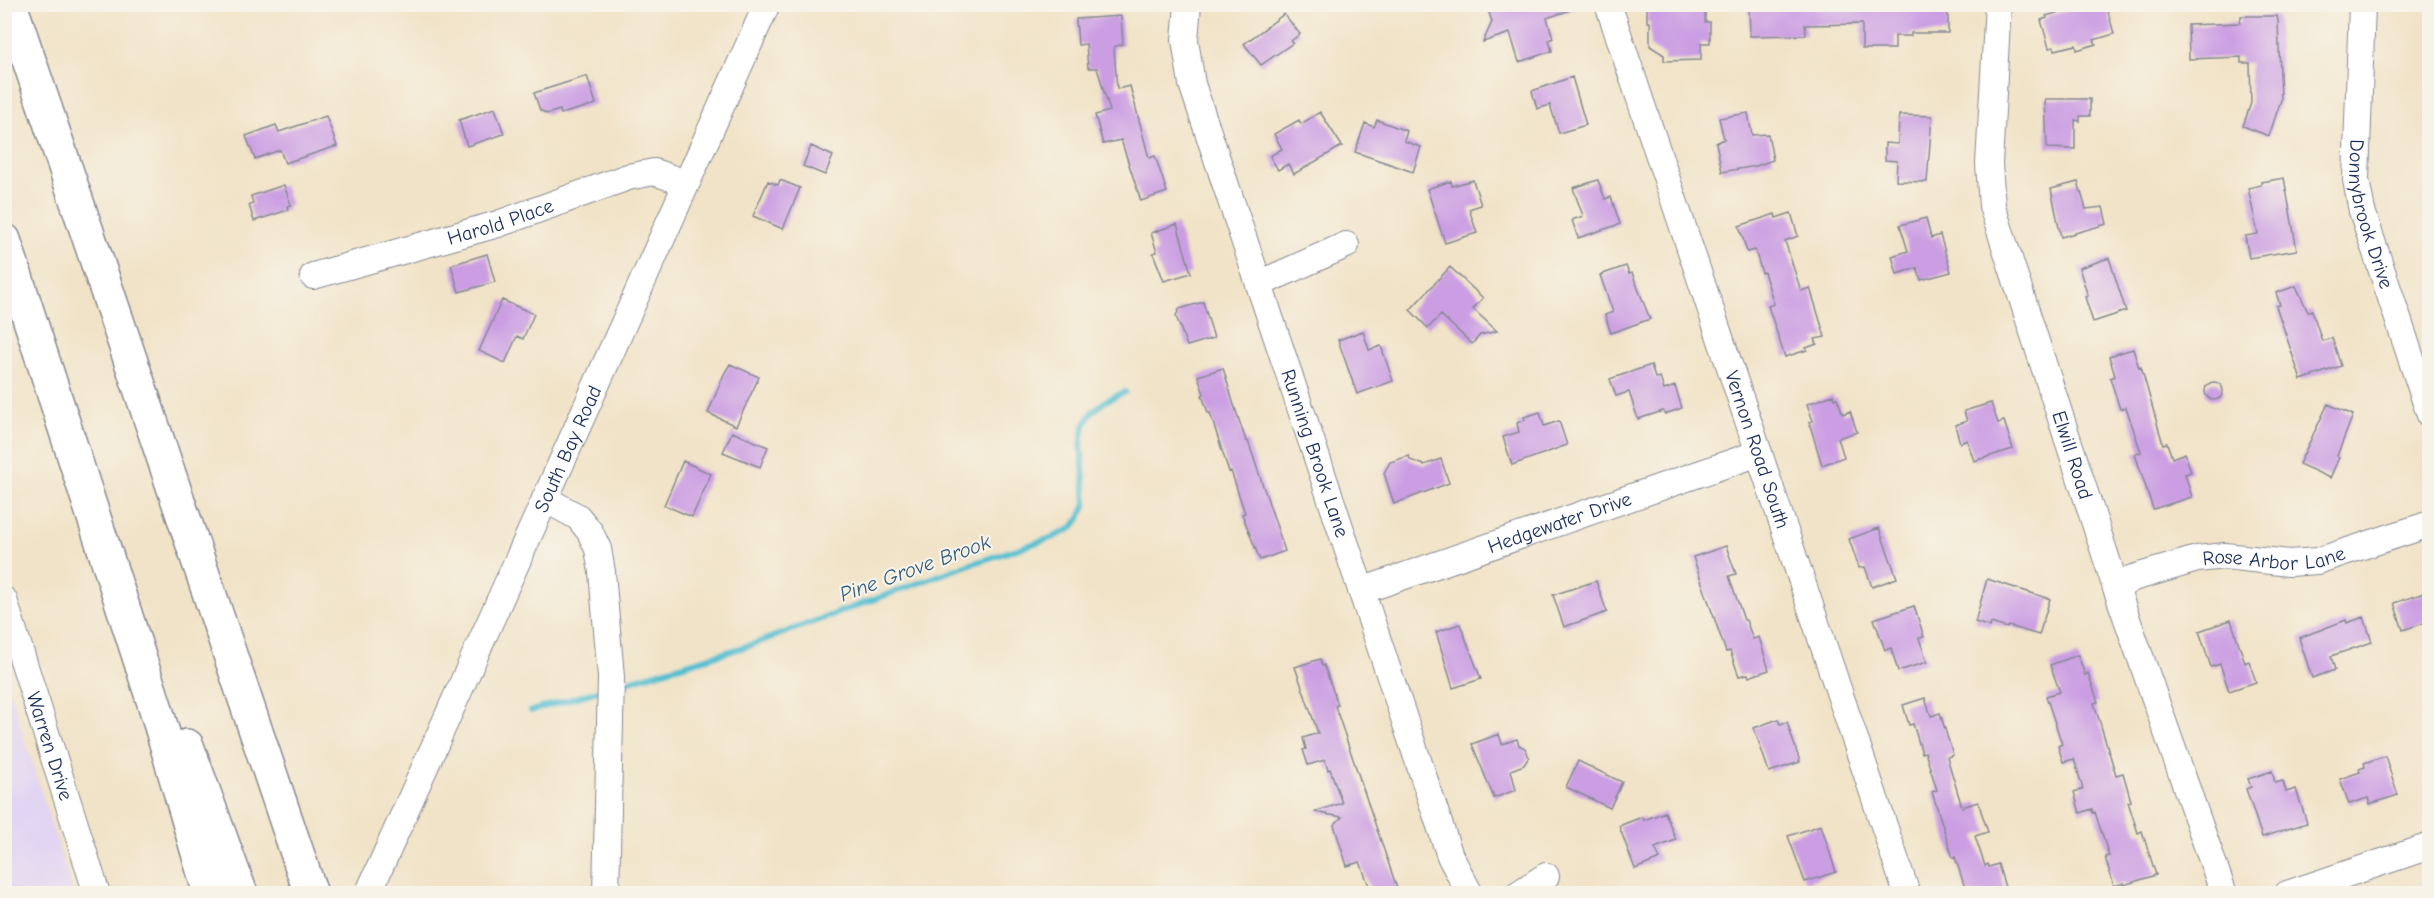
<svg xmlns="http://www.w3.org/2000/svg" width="2434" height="898" font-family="'Comic Neue',sans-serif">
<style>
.built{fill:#e2d4f3}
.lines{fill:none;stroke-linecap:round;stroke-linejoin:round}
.stream{stroke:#55bfd1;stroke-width:6}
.building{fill:#cb9ee3}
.minor-casing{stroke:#868992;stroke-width:28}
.highway-casing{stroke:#868992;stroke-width:36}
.minor{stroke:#fff;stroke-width:26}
.highway{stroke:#fff;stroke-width:33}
.labels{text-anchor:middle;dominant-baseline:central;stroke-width:4.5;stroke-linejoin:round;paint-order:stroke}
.street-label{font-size:20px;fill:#1b2f5e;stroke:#f7f3e8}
.water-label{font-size:21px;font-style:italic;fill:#2c5a80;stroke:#f7f3e8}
</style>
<rect width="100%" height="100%" fill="#f7f3e8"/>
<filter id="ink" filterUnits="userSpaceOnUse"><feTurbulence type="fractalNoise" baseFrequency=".0167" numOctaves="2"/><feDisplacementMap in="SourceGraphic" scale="12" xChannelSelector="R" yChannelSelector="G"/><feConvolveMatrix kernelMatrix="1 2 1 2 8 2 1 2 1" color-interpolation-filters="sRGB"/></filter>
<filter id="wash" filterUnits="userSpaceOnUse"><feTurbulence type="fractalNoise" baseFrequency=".008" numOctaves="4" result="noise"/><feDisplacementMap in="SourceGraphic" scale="24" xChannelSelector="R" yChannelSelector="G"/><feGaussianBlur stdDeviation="1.35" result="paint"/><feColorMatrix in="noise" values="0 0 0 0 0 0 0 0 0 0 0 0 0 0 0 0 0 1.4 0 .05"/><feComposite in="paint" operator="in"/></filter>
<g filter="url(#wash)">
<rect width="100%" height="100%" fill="#f1e3c7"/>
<!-- built -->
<path class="built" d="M5,676L73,893H5Z"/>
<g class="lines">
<!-- stream -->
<path class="stream" d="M616,685L751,645L959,568L1054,537L1072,528L1081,516L1086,503L1081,444L1084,426L1093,411L1107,400L1125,392
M531,711L601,690"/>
</g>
<g id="blocks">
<!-- building -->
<path class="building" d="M1502,4H1576V8L1547,18L1553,38L1549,40L1552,51L1519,62L1510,33L1483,42L1492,22L1488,9Z
M1647,4L1705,6V22H1710V43H1701V60L1664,61V55L1650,46V22H1647Z
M1749,4L1948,5V33H1911V36H1895V49H1862V24L1805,25L1806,35L1750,36Z
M2087,4H2106L2114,34L2094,40L2096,44L2077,50L2076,45L2055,50L2054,47L2049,48L2041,20L2047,18L2046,16Z
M1284,14L1300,34L1291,41L1293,43L1261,65L1244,44Z
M1121,16L1123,44L1114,47L1117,89L1130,86L1149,158L1155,156L1167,192L1141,201L1121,140L1103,144L1095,115L1110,111L1097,68H1088L1086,44L1078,45L1076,19Z
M2241,16H2277L2278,21L2281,100L2269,136L2243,126L2251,103L2250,63H2241V57L2189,59L2188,25L2240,23Z
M587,76L596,104L561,114L560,110L547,114L540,110L534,93Z
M1572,77L1586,125L1559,133L1550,105L1537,109L1532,91Z
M2045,99H2090V116H2080V121L2075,120V149L2047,148Z
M495,108L504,134L467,146L459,120Z
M1320,112L1342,146L1294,174L1288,164L1278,170L1270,156L1282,149L1274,134L1299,120L1301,124Z
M1748,113L1752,135L1768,134L1773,160L1756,166L1722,172L1716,143L1724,139L1719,118Z
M1899,115L1932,116L1927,182L1896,181L1897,161L1885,160V143L1898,144Z
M326,116L337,146L285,163L280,150L255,159L246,136L276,125L279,132Z
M1377,120L1407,131L1404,141L1421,147L1413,172L1355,152L1365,123L1374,127Z
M811,146L833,156L825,175L803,166Z
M2284,178L2297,250L2249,258L2245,236L2258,234L2248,188L2261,185V182Z
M780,180L800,188L783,229L753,216L768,181L778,185Z
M1473,180L1481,205L1469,209L1477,233L1445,243L1427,189L1451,181L1452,186Z
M1598,180L1605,199L1611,197L1620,224L1578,238L1572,220L1583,216L1573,188Z
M2078,182L2086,209L2103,207L2107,224L2061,237L2051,189Z
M284,185L291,205L287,206L288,210L254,221L249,205L253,204L251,196Z
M1791,213L1798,236L1785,241L1801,291L1810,288L1825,337L1815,339L1817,344L1806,348L1807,350L1785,357L1768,306L1774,304L1764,272L1762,273L1755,250L1747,252L1739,226L1775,214L1776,218Z
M1926,218L1931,238L1940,235L1951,272L1921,280L1917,268L1897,274L1892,256L1908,251L1900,225Z
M1177,224L1191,273L1164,281L1153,253L1157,252L1151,233Z
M487,254L495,282L459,292L451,265Z
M2109,258L2126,311L2093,322L2085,297L2088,296L2079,268Z
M1626,266L1629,274L1632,273L1650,319L1611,333L1605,315L1613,312L1600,275Z
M1450,267L1483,298L1473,309L1497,331L1480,335L1472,344L1441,315L1428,328L1410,310Z
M2296,286L2308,312L2312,310L2322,341L2332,338L2341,366L2301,380L2276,306L2280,305L2276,293Z
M502,300L534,314L523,339L517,336L505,363L479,351Z
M1203,302L1214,338L1187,346L1176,316L1179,309Z
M1363,331L1369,350L1381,346L1393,381L1357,394L1338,340Z
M2133,349L2139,368L2141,367L2163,444L2167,443L2172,458L2185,453L2191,472L2185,474L2192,497L2153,509L2135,454L2141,452L2126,407L2120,409L2110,378L2115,376L2109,356Z
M730,364L759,377L736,426L708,413L724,374Z
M1651,365L1655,378L1660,377L1664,390L1675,386L1682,408L1665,414L1663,411L1638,419L1629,392L1616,396L1610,379Z
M1223,368L1233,402L1246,441H1248L1285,551L1260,560L1242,514L1245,513L1231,471L1229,472L1210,413H1208L1202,395L1204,394L1198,376Z
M2205 391a9 9 0 1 1 18 0a9 9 0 1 1-18 0Z
M1833,395L1834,399L1837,398L1843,414L1850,411L1857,432L1838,438L1844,457L1822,465L1809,422L1813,421L1807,404Z
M1991,403L1998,423L2004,421L2013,449L1974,461L1967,440L1960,443L1955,425L1967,421L1964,411Z
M2328,404L2353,415L2337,456L2339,457L2330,478L2299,464Z
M1540,412L1544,426L1559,421L1567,445L1512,465L1503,437L1519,432L1517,423L1525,420L1524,417Z
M732,432L768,447L760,467L723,452Z
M1409,456L1410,460L1424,465L1441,459L1449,483L1394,504L1384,473L1390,462Z
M683,461L711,474L692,517L664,505Z
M1879,528L1897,578L1872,587L1865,567L1859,568L1849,539Z
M1726,546L1736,574L1729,576L1744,620H1746L1753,639L1759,637L1769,670L1749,677L1748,674L1739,676L1730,651L1726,652L1693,557Z
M1987,579L2050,599L2039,635L2009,626L2007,628L1991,623L1990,627L1975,622Z
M1596,581L1607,612L1564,627L1553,595Z
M2430,591V621L2403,630L2394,603Z
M1914,606L1924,637L1919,638L1927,662L1898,671L1891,648L1885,650L1874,619Z
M2364,617L2372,642L2331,656L2335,670L2312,678L2299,638L2346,620L2347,623Z
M2231,620L2245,663L2249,661L2256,682L2229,691L2220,664L2211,667L2199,631Z
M1460,624L1481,679L1453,688L1436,632Z
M2078,655L2085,675L2088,673L2098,702L2094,703L2116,775L2123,773L2131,801L2128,802L2138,833L2142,831L2156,875L2124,885V883L2114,886L2105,857L2109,856L2095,812L2093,813L2092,809L2080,813L2074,792L2083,789L2074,759L2063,762L2058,746L2062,744L2046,696L2060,692L2050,665Z
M1320,659L1322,666L1324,665L1338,705L1335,706L1399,894H1372L1360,862L1347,866L1334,825L1342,817L1314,812L1342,803L1330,769L1328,770L1325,760L1308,765L1303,750L1306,749L1303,738L1318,733L1295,667Z
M1925,698L1931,716L1940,713L1953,755L1947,757L1962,807L1978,802L1988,832L1975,836L1985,866L1988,864L1989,867L1998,864L2007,894H1967L1955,857L1953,858L1932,792L1937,790L1925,752L1922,753L1913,724L1909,725L1903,705Z
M1778,719L1780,724L1787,722L1800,762L1769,772L1754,728Z
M1499,734L1502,744L1517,739L1519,745L1525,748L1529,757L1524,765L1511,770L1516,790L1494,798L1472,744Z
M2385,756L2398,795L2370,804L2368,798L2349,804L2340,779L2360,772L2359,769L2365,767L2364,763Z
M1578,761L1622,782L1610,808L1566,787Z
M2272,771L2275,783L2283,781L2286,792L2296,789L2307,823L2262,837L2246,789L2251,787L2248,779Z
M1665,812L1676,840L1655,848L1660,859L1635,869L1619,826L1642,817L1644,820Z
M1821,825L1836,872L1805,882L1788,836Z"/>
</g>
</g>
<g filter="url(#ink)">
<use href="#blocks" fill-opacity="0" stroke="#868992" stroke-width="1.5"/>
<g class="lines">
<!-- minor casing -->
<g class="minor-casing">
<g id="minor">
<path id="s1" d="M1188,4L1185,40L1192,84L1450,856L1470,894"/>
<path id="s2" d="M1608,4L1907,894"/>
<path id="s3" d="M1998,4L1989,164L1992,206L2116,588L2224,894"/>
<path id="s4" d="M2362,4L2356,180L2362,211L2430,415"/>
<path id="s5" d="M313,276L498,224L628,177L654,172L686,183"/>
<path d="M1259,284L1346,245"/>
<path d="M545,499L578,517L590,532L598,549L602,572L611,677L606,894"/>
<path id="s6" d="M2116,588L2133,578L2197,559L2225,556L2289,563L2317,561L2430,524"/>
<path id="s7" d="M1361,591L1759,453"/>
<path id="s8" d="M4,600L97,894"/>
<path id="s9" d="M368,894L767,4"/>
<path d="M1518,894L1546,876"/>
<path d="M2287,894L2430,846"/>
</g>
</g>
<!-- highway casing -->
<g class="highway-casing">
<path id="highway" d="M10,4L311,894
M4,240L156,709L210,894
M187,746L241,894"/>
</g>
<!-- minor -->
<use href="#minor" class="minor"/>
<!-- highway -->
<use href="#highway" class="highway"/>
</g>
</g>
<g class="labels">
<!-- street labels -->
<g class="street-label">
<text stroke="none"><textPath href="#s4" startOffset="212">Donnybrook Drive</textPath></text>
<text stroke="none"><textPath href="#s5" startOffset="195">Harold Place</textPath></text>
<text stroke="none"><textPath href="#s9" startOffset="488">South Bay Road</textPath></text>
<text stroke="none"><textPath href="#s2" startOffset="470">Vernon Road South</textPath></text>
<text stroke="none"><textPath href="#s1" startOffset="470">Running Brook Lane</textPath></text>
<text stroke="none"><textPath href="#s3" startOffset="464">Elwill Road</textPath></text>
<text stroke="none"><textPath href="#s7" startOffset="210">Hedgewater Drive</textPath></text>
<text stroke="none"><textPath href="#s6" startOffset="164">Rose Arbor Lane</textPath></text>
<text stroke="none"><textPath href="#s8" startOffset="153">Warren Drive</textPath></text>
</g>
<!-- water labels -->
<g class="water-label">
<text transform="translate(915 568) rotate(-20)">Pine Grove Brook</text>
</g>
</g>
<!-- margin -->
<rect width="2434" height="898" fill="none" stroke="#f7f3e8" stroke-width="24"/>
</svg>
